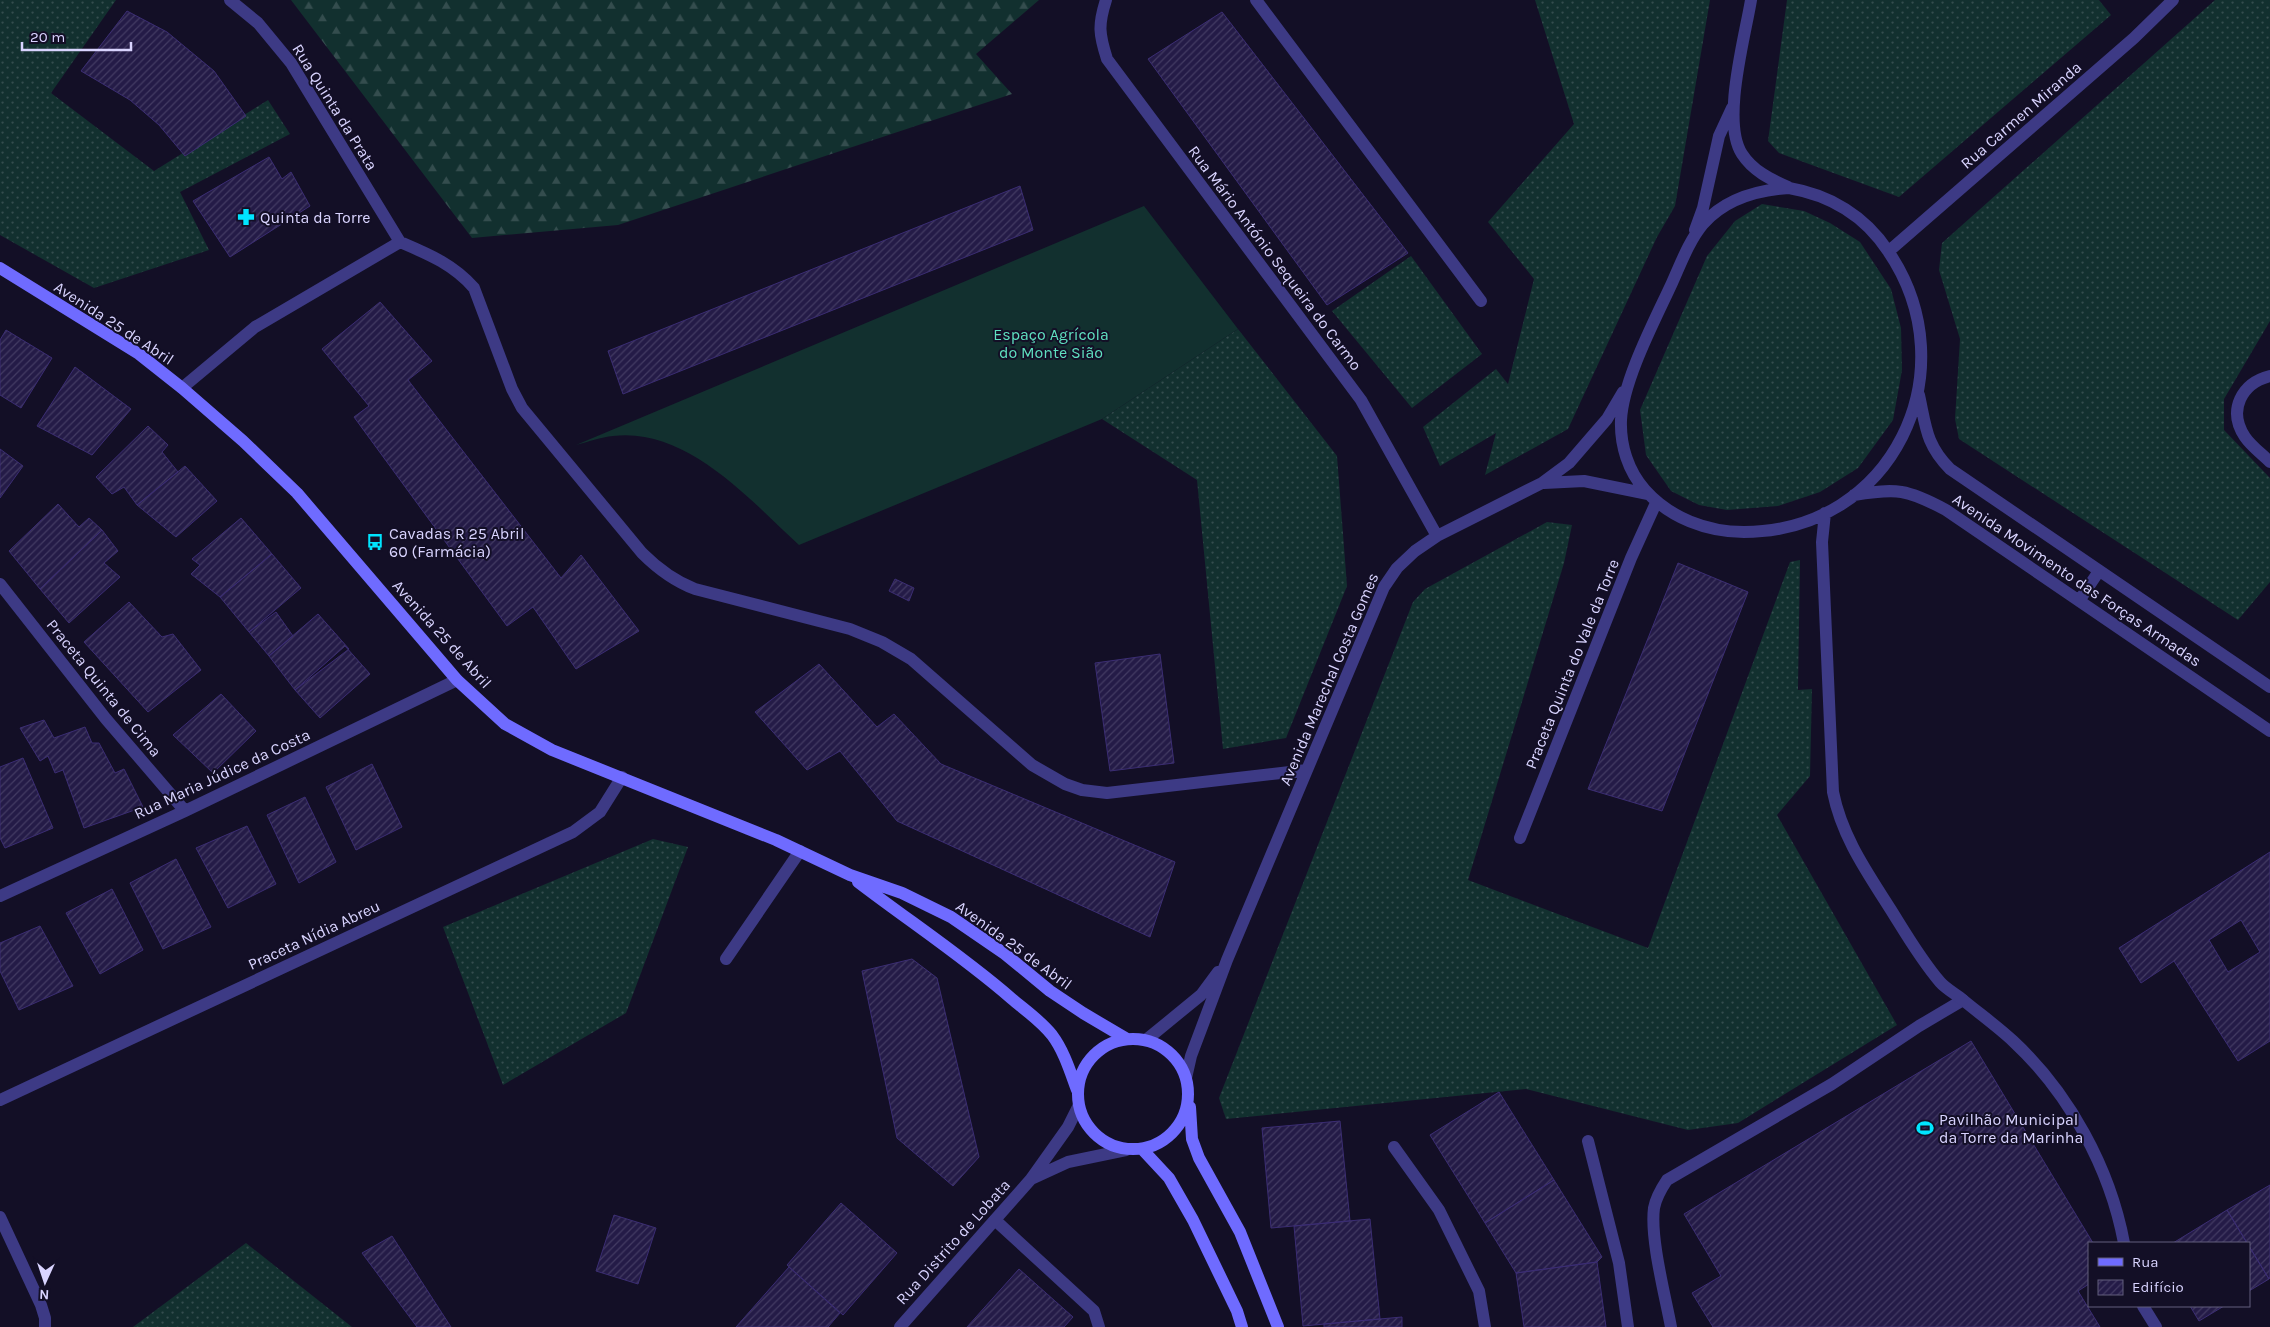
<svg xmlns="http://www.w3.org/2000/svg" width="2270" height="1327" font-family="Karla,sans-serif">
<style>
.grass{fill:url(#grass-dots)}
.forest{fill:url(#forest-firs)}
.garden{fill:#12302f}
.building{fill:url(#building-hatch);stroke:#3b2d73;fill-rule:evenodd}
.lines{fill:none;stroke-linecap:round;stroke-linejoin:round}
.lane{stroke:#3d3a85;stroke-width:12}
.street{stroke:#3d3a85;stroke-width:12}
.secondary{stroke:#6f6bff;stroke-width:12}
.labels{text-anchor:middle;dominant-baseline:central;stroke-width:4;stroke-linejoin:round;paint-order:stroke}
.street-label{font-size:16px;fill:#d9d4ff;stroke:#130f26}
.poi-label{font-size:16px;fill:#d9d4ff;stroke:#130f26;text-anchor:start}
.park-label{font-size:16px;fill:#5fe0c0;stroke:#130f26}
</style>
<defs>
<pattern id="grass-dots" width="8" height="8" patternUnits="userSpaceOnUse" patternTransform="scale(1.25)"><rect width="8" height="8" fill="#12302f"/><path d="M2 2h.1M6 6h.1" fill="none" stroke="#344d4e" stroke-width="1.8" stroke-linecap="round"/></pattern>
<pattern id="forest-firs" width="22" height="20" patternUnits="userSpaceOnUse" patternTransform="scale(1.25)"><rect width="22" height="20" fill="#12302f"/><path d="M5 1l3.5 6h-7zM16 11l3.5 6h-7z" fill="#344d4e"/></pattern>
<pattern id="building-hatch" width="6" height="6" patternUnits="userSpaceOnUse" patternTransform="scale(1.25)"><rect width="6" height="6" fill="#241b47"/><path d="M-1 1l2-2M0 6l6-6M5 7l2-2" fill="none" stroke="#433b63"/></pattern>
</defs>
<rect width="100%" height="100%" fill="#130f26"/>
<!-- grass -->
<path class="grass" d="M0,0H116L51,93L154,171L268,100L290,134L180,192L209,250L94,288L0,235Z
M1535,0H1710L1675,206L1657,237L1568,429L1485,475L1496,433L1440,466L1423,427L1496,369L1508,384L1534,279L1488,222L1574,124Z
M1787,0H2099L2111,15L1899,197L1779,153L1768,141Z
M2215,0H2270V321L2224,399V430L2270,478V582L2238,620L1959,439L1955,419L1960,339L1939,270L1942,243Z
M1762,204L1804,211L1830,223L1860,242L1891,289L1901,328L1902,370L1893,420L1858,468L1820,492L1778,506L1727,510L1699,505L1671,491L1646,455L1640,410L1707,256L1735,221Z
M1411,256L1482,354L1412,408L1332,311Z
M1238,329L1337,456L1347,586L1286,738L1223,749L1197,480L1102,419Z
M1547,522L1572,525L1564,563L1468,880L1648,948L1790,562L1800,560L1798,690L1812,689L1810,776L1777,815L1897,1025L1738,1123L1688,1130L1526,1089L1226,1119L1219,1098L1413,602L1425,589Z
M653,839L688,847L626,1013L503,1085L443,927Z
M246,1243L352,1327H133Z"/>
<!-- forest -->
<path class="forest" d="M291,0H1039L976,54L1012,94L618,225L472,238Z"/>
<!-- garden -->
<path class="garden" d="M1144,206L1238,329L1102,419L799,545C750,500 687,427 613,436C601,437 588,442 576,445Z"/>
<!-- building -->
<path class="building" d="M127,11L167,32L214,71L246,116L185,156L159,125L130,100L81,71Z
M1222,12L1408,253L1327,305L1148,59Z
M269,157L282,179L291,172L310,206L230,257L193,201Z
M1020,186L1033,230L623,394L608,351Z
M380,302L432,361L408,380L561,578L581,555L639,631L576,669L533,607L507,626L354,417L369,406L322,349Z
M6,330L52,358L21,408L0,395V340Z
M75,367L131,409L92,455L37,426Z
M148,426L168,445L162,452L178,472L137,505L124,487L112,494L96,477Z
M0,449L23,466L0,498Z
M185,466L217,501L176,537L137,505Z
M58,504L79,527L89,518L102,530L40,589L9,551Z
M241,518L272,554L220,597L191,574L200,565L192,559Z
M102,530L118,551L104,563L120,577L69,623L40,589Z
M272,554L301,588L249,632L220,597Z
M1678,563L1748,592L1662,811L1588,789Z
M895,579L914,588L909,601L889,591Z
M129,602L162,637L173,634L201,670L148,712L84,642Z
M276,612L293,636L269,656L249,632Z
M318,614L349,649L295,690L269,656Z
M345,646L370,674L320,718L295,690Z
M1160,654L1174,763L1110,771L1095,663Z
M819,664L877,727L894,714L941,764L1175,862L1150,937L897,821L840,751L807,770L755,712Z
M221,694L256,731L213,773L173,735Z
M44,720L54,738L85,727L92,743H99L115,773L124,769L143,807L84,828L63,770L55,773L48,756L40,761L20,728Z
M23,758L53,828L5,848L0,838V767Z
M372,764L402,827L356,850L326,787Z
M305,797L336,862L299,883L267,815Z
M247,826L276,884L228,908L196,848Z
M2270,852V1041L2238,1061L2174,961L2141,983L2119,948ZM2241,920L2260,952L2228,972L2209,940Z
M176,859L211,927L163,949L130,883Z
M112,889L143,950L100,974L66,913Z
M40,926L73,986L19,1010L0,971V943Z
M912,959L937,978L979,1157L953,1186L897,1138L862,971Z
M1971,1041L2093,1243H2089V1284L2078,1291L2100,1327H1713L1692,1293L1721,1276L1684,1214Z
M1499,1092L1554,1180L1485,1223L1430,1135Z
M1340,1121L1350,1221L1271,1228L1262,1128Z
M1554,1180L1602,1257L1597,1262L1516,1273L1485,1223Z
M2270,1185V1278L2269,1279L2227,1210Z
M841,1203L897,1253L843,1315L787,1265Z
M2227,1210L2247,1243H2173Z
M614,1215L656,1228L638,1284L596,1271Z
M1370,1219L1380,1319L1303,1326L1294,1226Z
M392,1236L451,1327H417L362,1253Z
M2249,1246L2269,1279L2249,1291Z
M1597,1262L1606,1327H1524L1516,1273Z
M789,1267L840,1313L828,1327H736Z
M1019,1269L1073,1317L1064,1327H967Z
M2190,1306H2224L2199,1321Z
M1402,1317V1327H1324V1324Z"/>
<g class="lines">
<!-- lane -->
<path class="lane" d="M995,1220L1094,1311L1099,1327
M1671,1327C1665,1295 1650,1238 1654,1208C1656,1197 1661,1189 1667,1180L1832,1084L1919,1026L1963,1000"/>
<!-- street -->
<path class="street" d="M230,0L258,23L291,63L400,242
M1106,0C1098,25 1099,34 1107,59L1361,400L1437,536
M1256,0L1481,301
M1751,0C1745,37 1721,122 1742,154C1753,171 1770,179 1788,187
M1789,188C1830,195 1865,216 1888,251C1970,371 1892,532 1744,532C1707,532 1670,518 1645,490C1628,471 1620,445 1621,420C1623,380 1655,320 1672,283C1681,263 1689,241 1703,224C1725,199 1757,190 1789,188Z
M1695,230L1703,208L1719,136L1732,108
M400,242C428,254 453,264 474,288L512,389L522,408L642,553C658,569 674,581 695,589L850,629L882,642L911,659L1032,765L1065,784L1082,790L1107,793L1307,770
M1889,251L2134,38L2173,0
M2270,376C2242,383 2227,410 2245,437C2251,446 2262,454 2270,462
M182,388L255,327L400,242
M1919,395C1926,427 1926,445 1950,469L2270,687
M1544,483L1584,481L1648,494
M1854,495C1897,488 1907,489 1946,510L2270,731
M1825,513L1822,542L1833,792C1842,837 1867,872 1891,910C1906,934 1921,960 1940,982C1946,989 1956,994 1963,1000C1980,1014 1998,1027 2013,1041C2069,1093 2110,1168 2124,1243
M0,584L106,719L185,811
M2079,601L2099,571
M1520,838L1631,558L1656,503
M0,896L185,811L457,680
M726,959L800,851
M1146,1040L1201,995L1218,972
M1186,1078L1191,1056L1227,960L1384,587L1397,568L1415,551L1437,536L1542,483L1569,463L1607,419L1623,392
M0,1100L573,832L600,812L622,777
M1588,1141L1619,1263L1628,1327
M1394,1147L1439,1210L1479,1291L1485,1327
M1031,1179L1068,1162L1126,1150
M0,1217L41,1305L45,1318V1327
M2143,1306L2156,1327
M900,1327L1031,1179L1068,1127L1078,1107"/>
<!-- secondary -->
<path class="secondary" d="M0,268L139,354L182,388L243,441L297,493L457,680L505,724L552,750L776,840L850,875L902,893L951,917L1005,954L1050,991L1083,1013L1127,1039
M858,882C909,921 964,957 1012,999C1025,1010 1041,1021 1052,1035C1064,1051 1070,1071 1077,1090
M1078 1094a55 55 0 1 1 110 0a55 55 0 1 1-110 0Z
M1190,1107L1192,1139L1199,1158L1240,1232L1278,1327
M1142,1149L1169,1178L1193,1220L1237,1311L1242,1327"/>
</g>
<!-- icons -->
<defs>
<g id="pharmacy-bare" transform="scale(1.35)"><path d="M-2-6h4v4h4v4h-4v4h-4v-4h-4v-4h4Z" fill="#00e5ff" stroke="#130f26" stroke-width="2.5" paint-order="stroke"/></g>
<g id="bus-bare" transform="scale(1.35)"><path d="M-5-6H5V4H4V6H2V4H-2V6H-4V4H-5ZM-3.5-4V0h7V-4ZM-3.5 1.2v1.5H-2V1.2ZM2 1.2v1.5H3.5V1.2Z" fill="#00e5ff" stroke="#130f26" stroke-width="2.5" paint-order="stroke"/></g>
<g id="stadium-bare" transform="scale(1.35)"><path d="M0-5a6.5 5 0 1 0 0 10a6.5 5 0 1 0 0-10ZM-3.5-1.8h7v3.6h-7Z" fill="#00e5ff" stroke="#130f26" stroke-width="2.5" paint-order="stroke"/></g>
</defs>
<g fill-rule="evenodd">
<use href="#pharmacy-bare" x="246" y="217"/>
<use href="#bus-bare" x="375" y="542"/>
<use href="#stadium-bare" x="1925" y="1128"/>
</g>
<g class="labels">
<!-- street labels -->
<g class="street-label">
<text transform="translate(335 107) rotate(58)">Rua Quinta da Prata</text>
<text transform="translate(2021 115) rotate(-41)">Rua Carmen Miranda</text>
<text transform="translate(1275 258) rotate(53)">Rua Mário António Sequeira do Carmo</text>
<text transform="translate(114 323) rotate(33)">Avenida 25 de Abril</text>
<text transform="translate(2077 580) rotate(34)">Avenida Movimento das Forças Armadas</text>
<text transform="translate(442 634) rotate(48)">Avenida 25 de Abril</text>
<text transform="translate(1572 664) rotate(-68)">Praceta Quinta do Vale da Torre</text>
<text transform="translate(1329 679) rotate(-67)">Avenida Marechal Costa Gomes</text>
<text transform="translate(104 688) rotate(51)">Praceta Quinta de Cima</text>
<text transform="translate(222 774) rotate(-25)">Rua Maria Júdice da Costa</text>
<text transform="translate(314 935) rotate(-25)">Praceta Nídia Abreu</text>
<text transform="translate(1014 945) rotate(36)">Avenida 25 de Abril</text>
<text transform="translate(953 1242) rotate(-48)">Rua Distrito de Lobata</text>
</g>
<!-- poi labels -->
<g class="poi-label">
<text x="260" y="217">Quinta da Torre</text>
<text x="389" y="533">Cavadas R 25 Abril<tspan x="389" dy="18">60 (Farmácia)</tspan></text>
<text x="1939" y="1119">Pavilhão Municipal<tspan x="1939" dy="18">da Torre da Marinha</tspan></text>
</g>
<!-- park labels -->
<g class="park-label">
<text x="1051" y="334">Espaço Agrícola<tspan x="1051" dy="18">do Monte Sião</tspan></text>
</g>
</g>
<!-- legend -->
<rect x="2088" y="1242" width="162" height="65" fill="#130f26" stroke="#625e7d"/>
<rect x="2098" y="1258" width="25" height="8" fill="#6f6bff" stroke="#625e7d"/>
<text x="2132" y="1267" font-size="15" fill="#d9d4ff">Rua</text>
<rect x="2098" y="1280" width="25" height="15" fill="url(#building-hatch)" stroke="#625e7d"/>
<text x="2132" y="1292" font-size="15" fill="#d9d4ff">Edifício</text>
<!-- north arrow -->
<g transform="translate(45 1282) rotate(183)" stroke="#130f26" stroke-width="4" paint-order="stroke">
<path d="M0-4L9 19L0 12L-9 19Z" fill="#d9d4ff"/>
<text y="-8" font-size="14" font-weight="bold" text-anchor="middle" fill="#d9d4ff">N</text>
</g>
<!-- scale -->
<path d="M22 42v8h109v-8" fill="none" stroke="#d9d4ff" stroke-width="2.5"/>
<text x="30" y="42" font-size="15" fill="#d9d4ff" stroke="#130f26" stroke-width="4" paint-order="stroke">20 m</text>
</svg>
